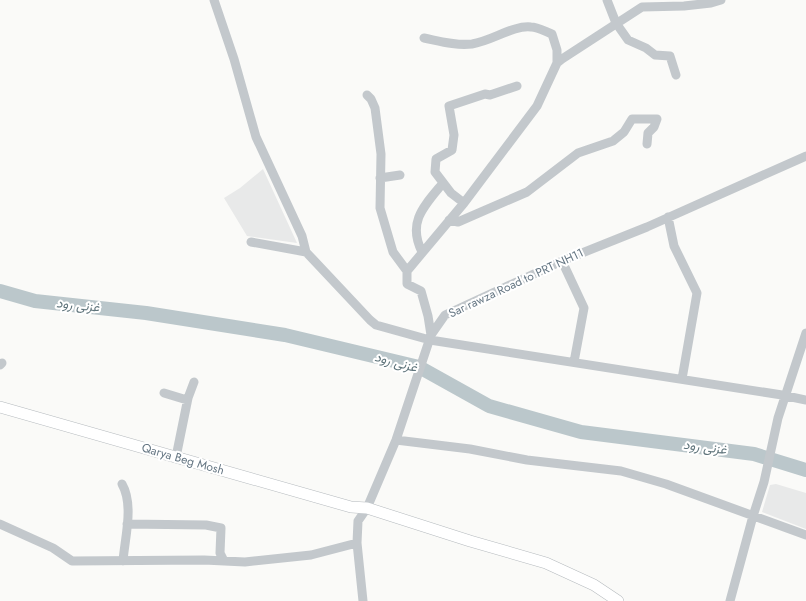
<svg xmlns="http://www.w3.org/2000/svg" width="806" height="601" font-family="Jost,Vazirmatn,sans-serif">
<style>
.built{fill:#e8e9e9}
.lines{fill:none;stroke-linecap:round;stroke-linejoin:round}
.river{stroke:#bbc7cb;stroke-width:14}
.major-casing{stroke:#b5babe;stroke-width:12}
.minor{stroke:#c3c8cc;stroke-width:9}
.major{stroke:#fff;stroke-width:11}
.labels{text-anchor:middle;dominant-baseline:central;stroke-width:4;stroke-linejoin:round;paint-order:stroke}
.street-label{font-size:12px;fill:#657683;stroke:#fff}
.water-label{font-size:13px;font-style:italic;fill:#60757c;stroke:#fff}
</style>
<rect width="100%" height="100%" fill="#fafaf8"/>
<!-- built -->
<path class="built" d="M263,169L297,243L247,236L224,198L240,188Z
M776,484L806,493V529L762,512L770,485Z"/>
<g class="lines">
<!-- river -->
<path class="river" d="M0,291L35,301L146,313L285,335L419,367L489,406L581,432L754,454L806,470"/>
<!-- major casing -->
<g class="major-casing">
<path id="major" d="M0,407L351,507L367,508L470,541L546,563L594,585L618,601"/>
</g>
<!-- minor -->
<path class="minor" d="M214,0L234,59L256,137L302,236L306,252L370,320L376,325L430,340L782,395L806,400
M607,0L616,23L628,40L646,48L655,55L670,56L676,75
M424,38C439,41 456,46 472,44C492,41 513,25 531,27C538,27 546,32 552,34L557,50V63
M367,95L371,99L375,108L381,154L380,208L393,252L407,271V284L421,291L428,316L431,335
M380,178L400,175
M464,203L451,193L435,172L436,159L452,150L454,135L449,106L485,94L490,95L517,86
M668,217L674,246L697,293L682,379
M449,220L458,222L527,192L578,153L613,141L624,132L632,119H657L654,127L648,133L647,144
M251,242L306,252
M422,252C407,222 424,206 443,183
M562,261L584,308L574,362
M407,271L464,203L537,106L557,63L562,59L642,7L684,6L711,3L721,0
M0,365L2,363
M164,393L187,400
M396,440L470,449L527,460L621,471L666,484L806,535
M176,457L188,398L194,382
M122,484C134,505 125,537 123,561
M0,524L53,548L72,561L204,560L245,562L311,555L357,543
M127,524L206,525L221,528L220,553L224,561
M363,601L357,543L358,521L367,508L396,440L431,335L445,315L562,261L647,227L806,156
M730,601L753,516L764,482L778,418L806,333"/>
<!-- major -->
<use href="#major" class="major"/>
</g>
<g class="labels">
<!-- street labels -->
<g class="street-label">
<text transform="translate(516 283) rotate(-25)">Sar rawza Road to PRT NH11</text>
<text transform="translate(183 459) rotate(16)">Qarya Beg Mosh</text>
</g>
<!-- water labels -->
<g class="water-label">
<text transform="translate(78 305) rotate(6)">غزنی رود</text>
<text transform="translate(396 362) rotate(15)">غزنی رود</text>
<text transform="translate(705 447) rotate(7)">غزنی رود</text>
</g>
</g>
</svg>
